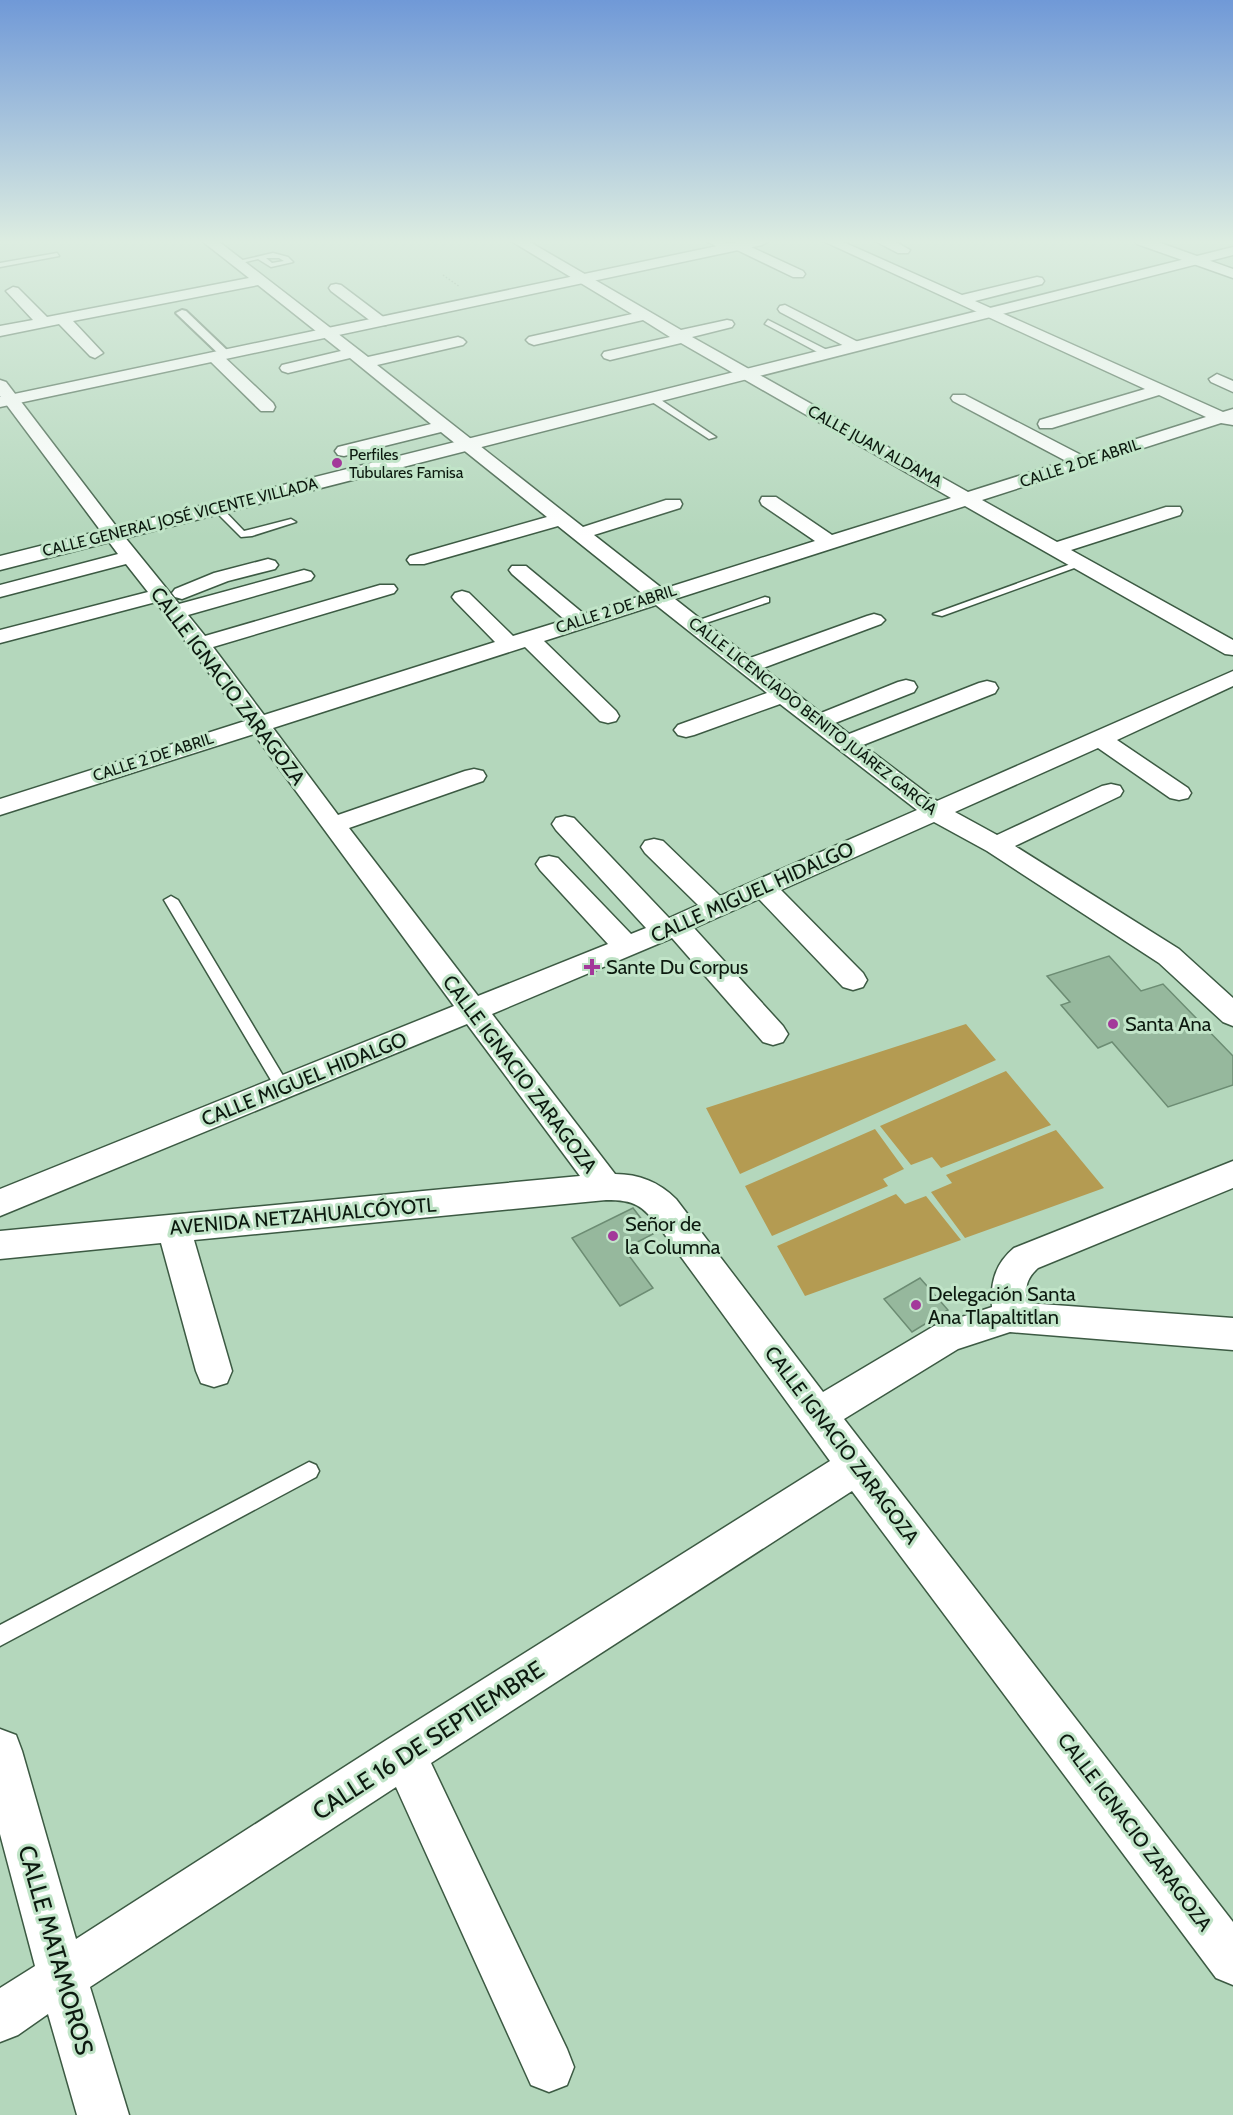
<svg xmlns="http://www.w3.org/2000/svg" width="1233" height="2115" font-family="Cabin,sans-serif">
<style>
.green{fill:#b49b52}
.building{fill:#96b89d;stroke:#6c8c73;stroke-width:1.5}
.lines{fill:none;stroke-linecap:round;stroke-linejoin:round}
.service-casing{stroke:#3c5a43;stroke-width:3}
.pedestrian-casing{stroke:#3c5a43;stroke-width:4}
.minor-casing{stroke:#3c5a43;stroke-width:3}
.secondary-casing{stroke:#3c5a43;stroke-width:3}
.path{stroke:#7b9782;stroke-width:1.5;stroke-dasharray:1.5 2;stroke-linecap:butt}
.service{fill:#fff;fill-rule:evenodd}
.pedestrian{fill:#fff;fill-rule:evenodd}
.minor{fill:#fff;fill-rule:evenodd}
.secondary{fill:#fff;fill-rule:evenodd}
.poi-dot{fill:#a3399a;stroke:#c1e4c8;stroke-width:2}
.labels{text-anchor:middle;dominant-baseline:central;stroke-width:6;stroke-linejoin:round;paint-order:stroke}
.far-street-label{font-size:16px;fill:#0c190f;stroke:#c1e4c8}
.far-poi-label{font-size:16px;fill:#0c190f;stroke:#c1e4c8;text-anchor:start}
.street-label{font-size:20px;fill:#0c190f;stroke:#c1e4c8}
.poi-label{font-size:20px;fill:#0c190f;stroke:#c1e4c8;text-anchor:start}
.near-street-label{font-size:24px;fill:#0c190f;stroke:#c1e4c8}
</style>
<rect width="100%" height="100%" fill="#b4d7bc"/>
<!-- green -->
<path class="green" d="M966,1024L996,1060L740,1174L706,1108Z
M1006,1071L1051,1125L941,1168L932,1157L911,1165L880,1126Z
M875,1129L904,1169L883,1179L888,1186L772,1236L745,1186Z
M1056,1130L1104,1188L965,1238L931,1192L952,1183L946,1175Z
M896,1194L905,1204L926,1196L961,1240L805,1296L777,1246Z"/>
<!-- building -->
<path class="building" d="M1109,956L1141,991L1163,984L1233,1056V1085L1168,1107L1112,1042L1098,1048L1061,1005L1070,1002L1047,976Z
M633,1208L653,1234L624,1249L653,1288L620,1306L572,1238Z
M920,1278L948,1310L912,1332L884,1299Z"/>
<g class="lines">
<!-- service casing -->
<g class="service-casing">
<path id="service" d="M57,253L59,256L0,267V263Z
M273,253L288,257L293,262L271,267L258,259L237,264L234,262ZM266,258H279L284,261L272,263Z
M768,320L829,351L830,353L823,355L765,324Z
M649,396H655L716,437L709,439L649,400Z
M214,506H220L244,531L291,519L296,522L252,536L241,537L214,510Z
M1079,561L1088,563L942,616L933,614Z
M765,597L769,598V602L697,626L688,624Z
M171,896L178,900L288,1084L291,1088L288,1092H278L164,900Z
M309,1462L316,1465L319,1471L316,1477L0,1646V1625Z"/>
</g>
<!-- pedestrian casing -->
<g class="pedestrian-casing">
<path id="pedestrian" d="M182,310L186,311L230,353V357H222L178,315L176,313Z"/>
</g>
<!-- minor casing -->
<g class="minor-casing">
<path id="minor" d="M202,241H218L368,357L458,337L463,339L466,342L463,345L377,365L583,527L666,500H680L682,504L680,508L594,535L663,589L815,541L762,505L760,501L762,497H776L832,535L951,498L681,343L610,360L604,358L602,355L604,352L670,337L643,320L534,345L529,343L526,340L529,337L632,314L511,241H528L681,330L727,320L732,321L734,324L732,327L692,337L968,492L1066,461L953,401L951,398L953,395H965L1083,456L1206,417L1159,395L1052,428H1040L1038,424L1040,420L1145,389L823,241H841L962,295L1037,277L1042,278L1044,281L1042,284L975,301L1223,412L1233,409V425L1221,423L982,500L1057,542L1166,507H1180L1182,511L1180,515L1071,550L1233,640V655L1225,654L965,506L675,599L750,658L867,616L874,614L881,616L885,620L881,624L763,668L821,713L898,682L906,680L914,682L917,687L914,692L835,723L849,734L979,683L987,681L995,683L998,688L995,693L863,745L937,801L1233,671V686L1117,740L1188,788L1191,793L1188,798L1179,800L1170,798L1098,748L955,812L997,835L1102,786L1111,784L1120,786L1123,791L1120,796L1015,846L1179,949L1233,998V1026L1223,1022L1159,963L987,851L934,822L781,890L863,973L867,980L863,987L853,990L843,987L759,899L694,928L783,1026L788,1034L783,1042L773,1045L763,1042L672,938L492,1014L615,1174C639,1174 659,1182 676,1199L823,1392L934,1326L992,1307C990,1283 995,1264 1014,1248L1233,1161V1188L1038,1268C1026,1279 1025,1287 1027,1303L1233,1318V1350L1010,1332L958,1349L844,1419L1233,1922V1985L1216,1978L852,1491L431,1763L567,2049L574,2067L567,2085L549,2092L531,2085L396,1787L90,1987L129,2115H77L48,2014L18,2035L0,2042V1988L35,1966L0,1834V1729L16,1735L22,1751L76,1939L388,1739L830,1461L660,1228C642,1205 635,1200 606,1200L194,1240L232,1371L227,1383L214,1387L201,1383L196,1371L161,1243L0,1259V1231L580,1176L467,1024L0,1216V1189L454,1006L254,734L0,815V799L245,721L156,602L0,643V630L148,592L126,564L0,597V585L118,554L0,396V380L6,382L119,530L179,604L304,570L311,572L314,576L311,580L188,615L205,636L380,585H394L397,589L394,593L213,647L264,715L495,642L455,601L452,597L455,593L462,591L469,593L513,636L565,620L512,574L509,570L512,566H526L584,614L644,595L558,526L424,564H410L407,560L410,556L547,517L441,432L344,456L338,455L335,451L338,447L431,424L350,358L288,373L282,371L280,368L282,365L341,351L258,285L73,321L103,353L95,358L90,356L59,324L0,336V326L33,320L6,291L13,287L18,288L47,317L249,278ZM656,605L767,693L678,725L674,730L678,735L686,737L694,735L780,704L917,810L720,896L663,841L654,839L645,841L641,847L645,853L698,905L669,918L574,818L565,816L556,818L552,824L556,830L646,928L631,934L558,858L549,856L540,858L536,864L540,870L608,944L478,996L349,828L483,781L486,776L483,771L474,769L465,771L338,815L273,728L525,647L600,721L608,723L616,721L619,716L616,711L544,641Z
M706,241H724L735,248L728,252Z
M875,241H894L910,250L908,253H898Z
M1135,241H1155L1233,269V278L1137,244Z
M740,242L803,271L805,274L803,277H793L735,249L733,246Z
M336,284L341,285L386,319L388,322L386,325H376L331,291L329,288L331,285Z
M785,305L860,343L863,346L860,349H850L780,312L778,309L780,306Z
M215,352L221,354L273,403L275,407L273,411H261L209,360L207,357Z
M1217,374L1233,381V392L1211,382L1209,379Z
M268,559L275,561L278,565L275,569L228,581L182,599L175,597L172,593L175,589L214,573Z"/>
</g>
<!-- secondary casing -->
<g class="secondary-casing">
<path id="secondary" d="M741,241H769L762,245L0,407V397Z
M1233,247V255L0,570V556Z"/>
</g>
<!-- path -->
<path class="path" d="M443,275L460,287"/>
<!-- service -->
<use href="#service" class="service"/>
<!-- pedestrian -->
<use href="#pedestrian" class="pedestrian"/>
<!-- minor -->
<use href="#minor" class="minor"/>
<!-- secondary -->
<use href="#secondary" class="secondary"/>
</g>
<!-- sky -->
<linearGradient id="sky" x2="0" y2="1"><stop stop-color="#7099d7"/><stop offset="0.45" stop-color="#ddede1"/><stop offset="1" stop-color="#ddede1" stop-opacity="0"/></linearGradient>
<rect width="1233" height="537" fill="url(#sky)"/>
<!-- markers -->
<g class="poi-dot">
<circle cx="337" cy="463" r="6"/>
<path d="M589 958h6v6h6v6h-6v6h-6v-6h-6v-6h6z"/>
<circle cx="1113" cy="1024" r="6"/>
<circle cx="613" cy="1236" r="6"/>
<circle cx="916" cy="1305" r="6"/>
</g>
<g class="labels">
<!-- far-street labels -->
<g class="far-street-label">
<text transform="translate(875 446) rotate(29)">CALLE JUAN ALDAMA</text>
<text transform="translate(1080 463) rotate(-18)">CALLE 2 DE ABRIL</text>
<text transform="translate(180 517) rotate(-14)">CALLE GENERAL JOSÉ VICENTE VILLADA</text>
<text transform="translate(616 609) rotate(-18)">CALLE 2 DE ABRIL</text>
<text transform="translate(813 716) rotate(38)">CALLE LICENCIADO BENITO JUÁREZ GARCÍA</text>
<text transform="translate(153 757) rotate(-18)">CALLE 2 DE ABRIL</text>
</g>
<!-- far-poi labels -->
<g class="far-poi-label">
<text x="349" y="454">Perfiles<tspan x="349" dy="18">Tubulares Famisa</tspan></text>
</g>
<!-- street labels -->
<g class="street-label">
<text transform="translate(228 686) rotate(53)">CALLE IGNACIO ZARAGOZA</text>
<text transform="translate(752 892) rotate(-24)">CALLE MIGUEL HIDALGO</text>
<text transform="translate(520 1074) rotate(53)">CALLE IGNACIO ZARAGOZA</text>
<text transform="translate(304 1079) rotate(-22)">CALLE MIGUEL HIDALGO</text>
<text transform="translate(303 1216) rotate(-5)">AVENIDA NETZAHUALCÓYOTL</text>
<text transform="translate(842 1445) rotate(53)">CALLE IGNACIO ZARAGOZA</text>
<text transform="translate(1135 1832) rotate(53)">CALLE IGNACIO ZARAGOZA</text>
</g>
<!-- poi labels -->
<g class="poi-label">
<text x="606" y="967">Sante Du Corpus</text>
<text x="1125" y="1024">Santa Ana</text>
<text x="625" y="1224">Señor de<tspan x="625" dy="23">la Columna</tspan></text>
<text x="928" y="1294">Delegación Santa<tspan x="928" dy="23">Ana Tlapaltitlan</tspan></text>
</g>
<!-- near-street labels -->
<g class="near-street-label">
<text transform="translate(428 1740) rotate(-33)">CALLE 16 DE SEPTIEMBRE</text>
<text transform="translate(56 1950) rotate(74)">CALLE MATAMOROS</text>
</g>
</g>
</svg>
